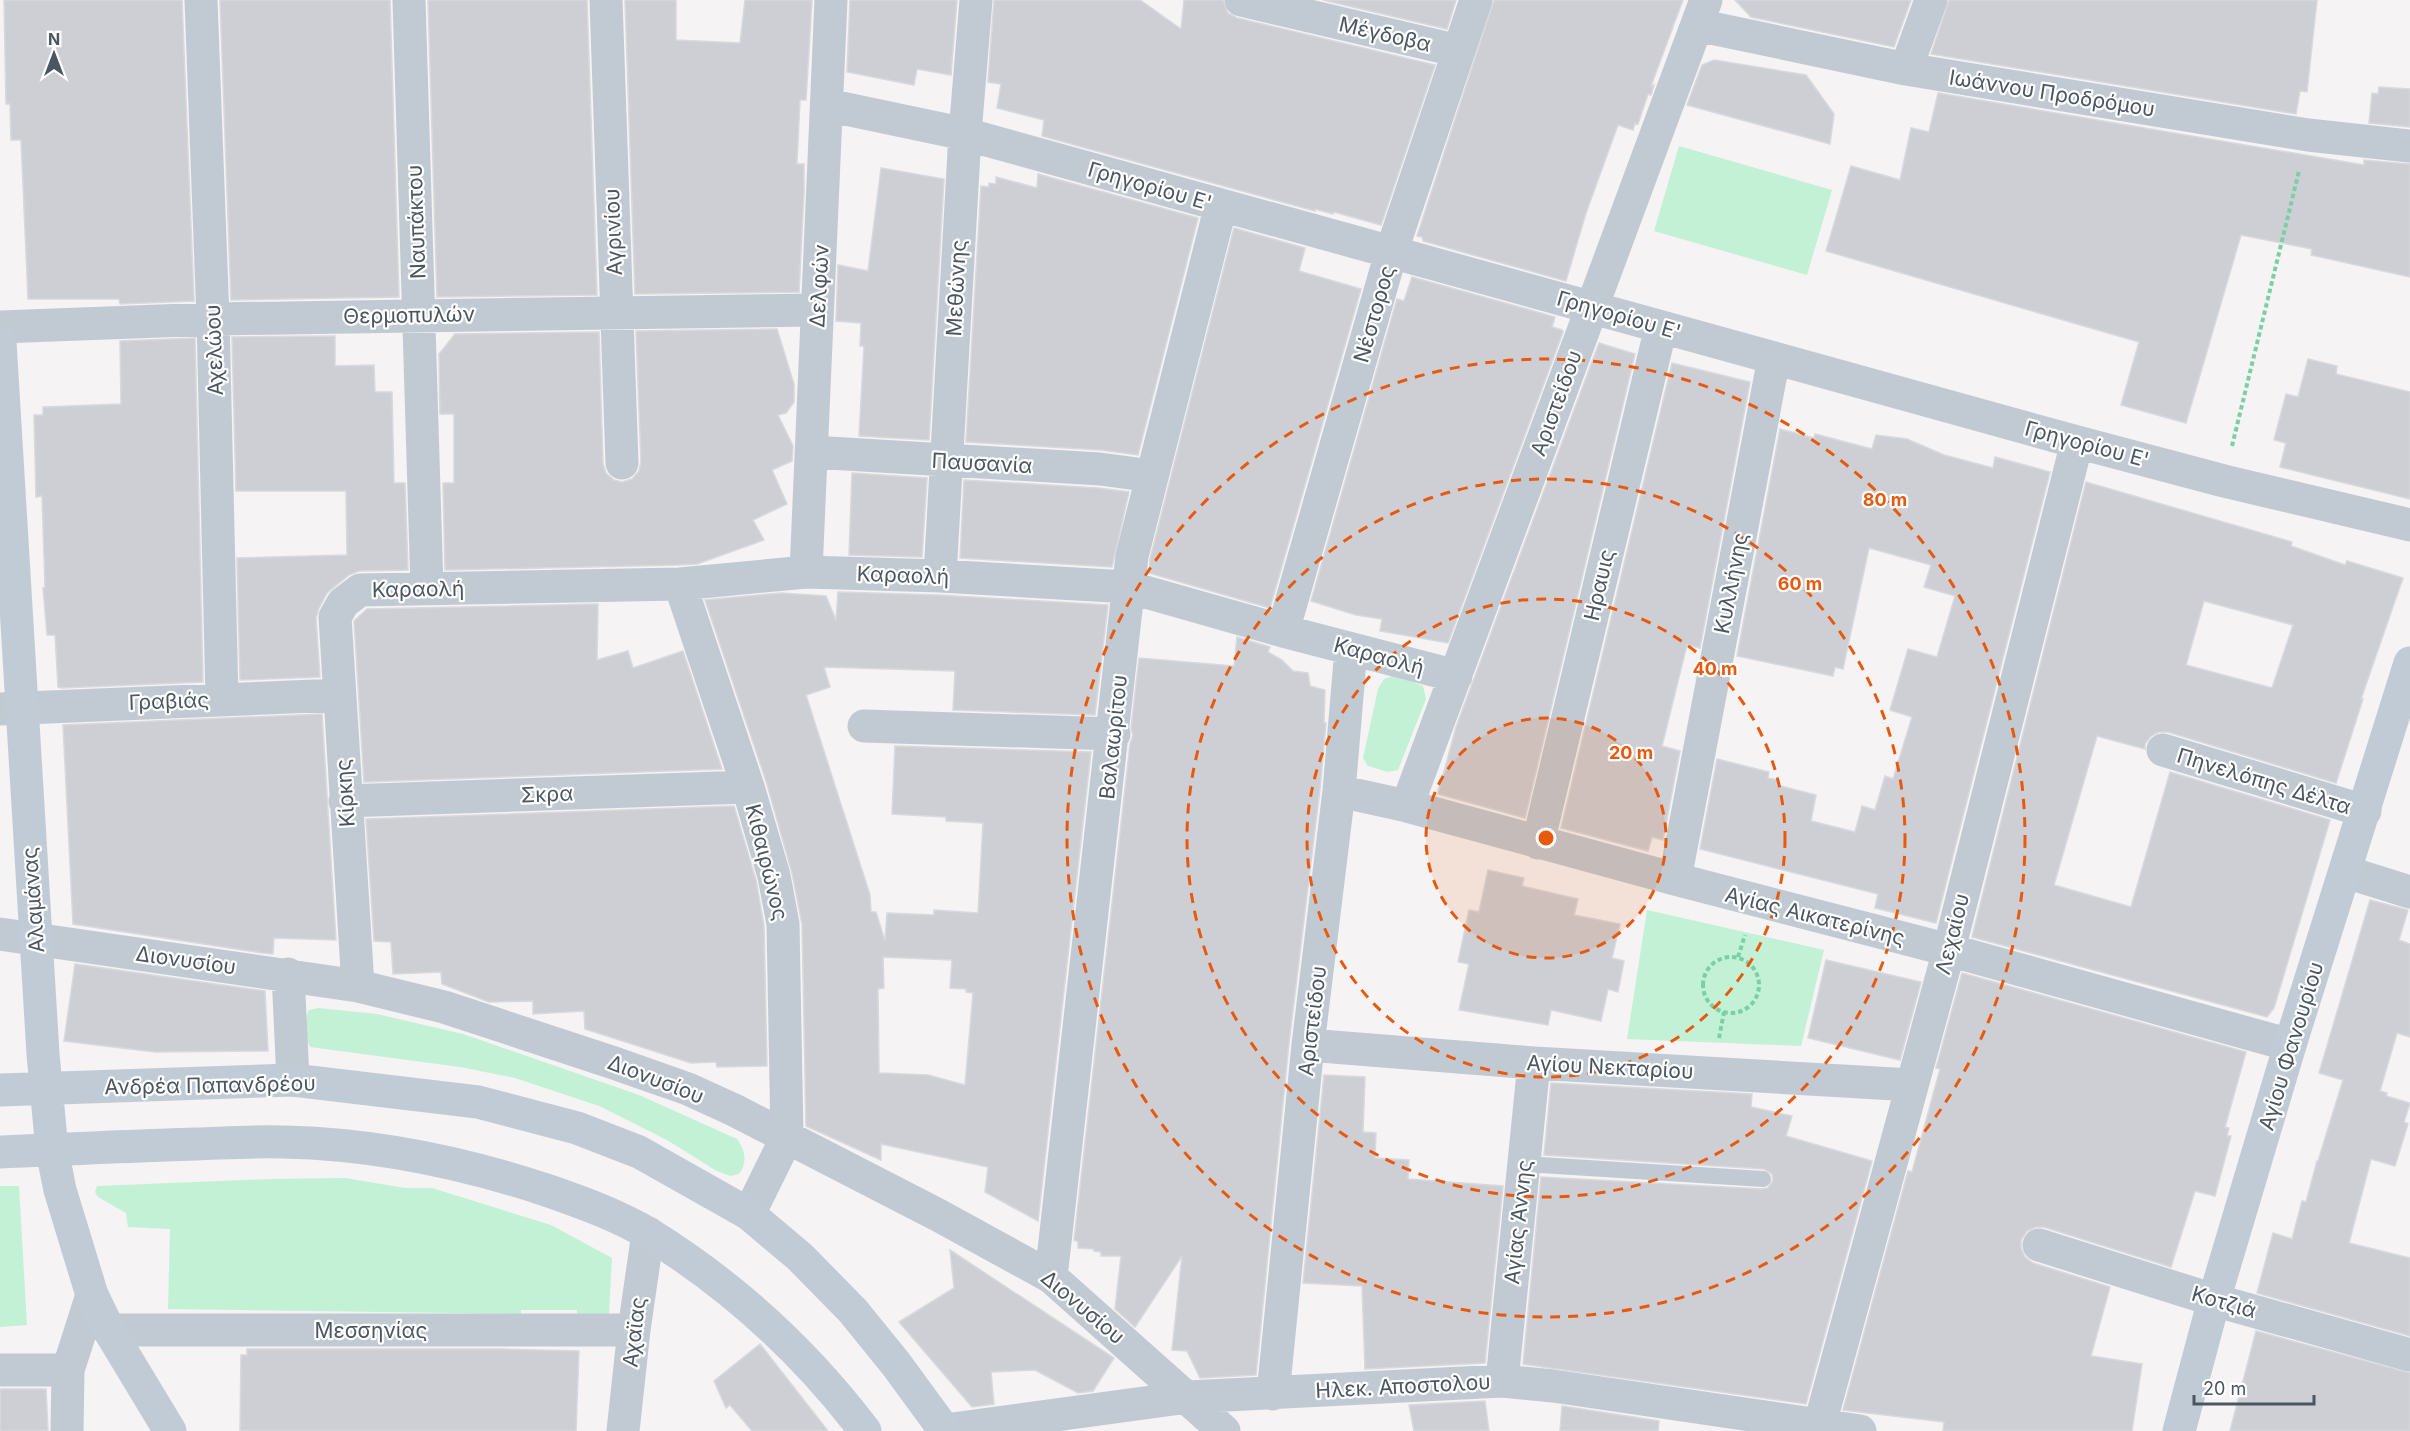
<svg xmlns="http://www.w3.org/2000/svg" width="2410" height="1431" font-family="Inter,sans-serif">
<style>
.green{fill:#c3f1d5}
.building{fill:#cdcfd5;stroke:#d7d9de;stroke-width:1.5;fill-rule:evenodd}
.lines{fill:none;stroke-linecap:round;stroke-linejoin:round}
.path{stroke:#7ad0a6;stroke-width:4;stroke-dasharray:4.5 3;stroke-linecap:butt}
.lane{stroke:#c1cad2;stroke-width:16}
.street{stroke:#c1cad2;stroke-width:33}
.secondary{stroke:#c1cbd6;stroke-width:33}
.ring{fill:none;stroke:#e8590c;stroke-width:3;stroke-dasharray:10 8}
.labels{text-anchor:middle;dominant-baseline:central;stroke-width:4.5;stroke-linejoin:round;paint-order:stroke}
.street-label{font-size:21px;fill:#4a5661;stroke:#fff}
.centre{fill:#e8590c;stroke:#fff;stroke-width:3}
.ring-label{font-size:18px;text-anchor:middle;font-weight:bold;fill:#e8590c;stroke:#fff;stroke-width:4.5;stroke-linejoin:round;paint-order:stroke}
</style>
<rect width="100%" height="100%" fill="#f5f3f3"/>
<!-- green -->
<path class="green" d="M1679,146L1832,190L1807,275L1654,231Z
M1395,675L1423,686L1426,699L1398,770L1388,772L1368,766L1363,758L1378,689L1384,679Z
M1647,910L1824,950L1801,1046L1627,1039Z
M318,1008L377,1014L463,1034L639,1095L737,1139C745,1150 748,1162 739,1174L730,1176L715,1170L667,1140L599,1106L515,1078L460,1067L310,1047C305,1038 304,1019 309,1010Z
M345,1178L405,1188H432L551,1225L612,1258L609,1314H577V1310H521V1314L168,1309L170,1229L128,1227L126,1213L98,1197L95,1192L97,1186L270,1179Z
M0,1186H19L27,1325L0,1327Z"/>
<!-- building -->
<path class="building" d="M4,0H182L194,301L120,304L119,299H28L21,140H11L10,104H6Z
M220,0H390L399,297L231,300Z
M428,0H587L597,295L437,297Z
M625,0H676V40L740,43L745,0H812L806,100H800L797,164H804V192L799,292L635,294Z
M850,0H957L951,75L917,69L914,85L847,72Z
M994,0H1140L1181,29L1184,0H1223L1228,13L1237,18L1435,65L1381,225L1334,212L1333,214L1315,209V211L1042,136L1044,120L997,108L1001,84L988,82Z
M1323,0H1456L1447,29Z
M1494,0H1683L1651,86L1654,85L1651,95L1648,94L1638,124L1635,123L1633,130L1618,125L1586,213L1566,281L1423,241L1422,237L1417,236Z
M1735,0H1911L1894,47L1751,17Z
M1949,0H2317L2307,92L2300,91L2296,114L1931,54Z
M1714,60L1806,75L1834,114L1830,144L1687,105L1702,65Z
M2379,87L2410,89V127L2369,123L2372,93L2378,94Z
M1938,93L2364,165V160L2410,164V277L2311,255L2312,249L2241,235L2186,423L2121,405L2139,342L1826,251L1851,166L1900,180L1911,128L1929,132Z
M881,168L944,179L929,440L859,436L864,346H860L861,323L836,321L838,265L868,271Z
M1038,174L1198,218L1138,455L1101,450L966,442L981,186L989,187V183L996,184V177L1037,188Z
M1234,228L1305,248L1299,271L1361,289L1270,608L1149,573L1150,559Z
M1412,277L1555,317L1552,327L1562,330L1563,332L1448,643L1380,631L1382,619L1356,615L1311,601L1397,299L1404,301Z
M777,329L794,384V402L786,413L778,415L793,446L792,461L772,470L787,504L753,520L764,540L697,564L679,565L445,570L443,483H454V414H440L439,354L455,334L599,332L603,464L606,473L614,480L622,482L632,479L639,471L641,462L636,331Z
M335,336V366L374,365L375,392H392L394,483H405L408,570L359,571L349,575L327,593L319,608L316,618L320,677L240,680L237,558L347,555L346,491H236L232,337Z
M195,338L203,682L61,688L58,687L55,635H47L43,588L45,587L42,496L36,497L34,415H43V407L121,404L120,341Z
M1599,343L1635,354L1525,818L1438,794L1456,727Z
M2308,359L2337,366L2336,374L2410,392V499L2280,467L2286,443L2274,440L2286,394L2298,397Z
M1672,363L1750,382L1700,648L1687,645L1662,746L1680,751L1663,840L1652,837L1648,851L1561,828Z
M1780,429L1814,438L1815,434L1872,449L1876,435L1907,439L1944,455L1993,468L1995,457L2050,472L1936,923L1875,908L1878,894L1700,849L1717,759L1769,772L1768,778L1778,780L1777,785L1816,795L1811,821L1855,832L1862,806L1875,810L1885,776L1893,779L1912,717L1890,710L1908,649L1937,657L1955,596L1924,587L1931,565L1869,548L1843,669L1835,667L1833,676L1737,656Z
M852,473L927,478L922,557L849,555Z
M964,480L1098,488L1129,492L1112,567L960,558Z
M2086,482L2292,542L2291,546L2345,565L2347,561L2403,578L2361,699H2363L2336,783L2168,732H2159L2151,736L2145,744V749L2097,736L2054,885L2131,907L2170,772L2330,820L2274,1008L2267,1017L1972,937ZM2204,601L2293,625L2272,688L2186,665Z
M838,592L939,595L1108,605L1095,715L953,710L955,671L824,667L830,687L806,695L870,895L871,912H876L885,941L887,913L934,915V910L978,913L983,823L946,821V817L892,814L895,746L1091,752L1038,1221L985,1192L988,1167L881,1144V1160L806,1126L802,924L792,873L766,781L705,600L781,593L826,596L836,620ZM883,957L952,960L950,988L966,989V992L973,993L965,1085L928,1075L879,1073L878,989L884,988Z
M598,604L597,660L628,651L633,668L683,651L722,769L364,782L354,621L367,609Z
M1237,637L1270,647L1268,652L1282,660L1293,671L1308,673L1310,686L1325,690L1324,723H1326L1320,789L1289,1043L1256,1375L1200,1378L1187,1351L1172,1350L1182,1256L1135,1327L1115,1309L1121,1256H1101V1252L1094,1251V1249L1078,1248V1242L1074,1240L1130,744L1133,735L1131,729L1139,658L1234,666Z
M322,714L336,940L274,938L273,954L263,953L73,924L63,725Z
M734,806L756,880L764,926L767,1066L717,1067L716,1062L691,1063L585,1029L584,1011L533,1014V1001L489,1002L442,984L441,972L393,974L391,942L374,941L366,819Z
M1488,870L1524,878L1522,886L1578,899L1574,915L1620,924L1612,958L1624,961L1618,992L1608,989L1601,1021L1551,1010L1548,1025L1459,1010L1469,964L1458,962L1469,910L1479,912Z
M2370,900L2408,910L2399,940L2410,944V1037L2397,1033L2380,1091L2387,1093L2386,1096L2410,1103L2404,1122L2408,1124L2395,1166L2371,1159L2349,1243L2410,1258V1336L2257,1293L2273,1233L2292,1239L2302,1201L2306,1202L2317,1161H2318L2343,1080L2319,1073Z
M1826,960L1921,982L1900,1060L1808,1038Z
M75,964L265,991L268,1051L155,1052L64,1041Z
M1962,973L2246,1052L2225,1127L2229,1128L2227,1136H2231L2215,1196L2195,1191L2171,1267L2044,1227H2036L2027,1231L2021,1240V1248L2025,1257L2033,1263L2110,1287L2091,1356L2142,1364L2132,1431H1943L1944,1422L1843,1410L1908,1171L1912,1172L1940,1069L1936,1068Z
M1324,1075L1365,1077L1363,1132L1376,1133L1375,1158L1409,1160L1408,1179L1503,1186L1485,1363L1365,1369L1362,1286L1303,1283Z
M1551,1083L1752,1094L1751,1107L1792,1116L1786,1136L1872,1161L1806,1404L1523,1364L1541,1177L1762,1189L1768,1188L1773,1180L1772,1174L1764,1169L1544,1155Z
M950,1250L1114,1358L1093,1391L1078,1393L1035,1370L991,1372L994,1404L972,1407L899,1322L954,1288Z
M2256,1331L2410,1373V1431H2230Z
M760,1344L828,1431H752L730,1405L726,1408L714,1381Z
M247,1349H503L579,1351L576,1431H240L241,1355H247Z
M0,1389H46L48,1431H0Z
M1485,1401L1489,1431H1414L1409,1405Z
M1562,1406L1659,1421L1658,1431H1560Z"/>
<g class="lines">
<!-- path -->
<path class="path" d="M2232,446L2299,171
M1703 985a28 28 0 1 1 56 0a28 28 0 1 1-56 0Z
M1738,957L1745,935
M1719,1038L1724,1012"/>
<!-- lane -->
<path class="lane" d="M1524,1164L1763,1179"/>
<!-- street -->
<path class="street" d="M201,0L213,319L222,699
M409,0L427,588
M606,0L622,463
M1241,0L1459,51
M1697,25L1906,69L2308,135L2410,146
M1906,69L1931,0
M827,105L965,134L2077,442L2224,481L2410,525
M0,327L213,319L817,310
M812,452L1100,469L1152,476
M806,572L831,0
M940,576L965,134L976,0
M680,584L748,787L774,876L783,924L787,1137L749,1214
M1283,631L1391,253L1476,0
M0,709L338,695
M864,726L1114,734
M2163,750L2365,811
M1339,791L1407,806L1675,879L1949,950L2290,1045
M345,801L748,787
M1407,806L1706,0
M1538,843L1661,327
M2346,872L2410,892
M1675,879L1774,358
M0,934L358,986L444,1007L614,1063L688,1089L734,1110L938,1215L1051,1277L1224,1431
M288,974L293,1080
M358,986L335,617L343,603L360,590L680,584L806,572L940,576L1128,587L1283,631L1456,676
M1308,1045L1534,1063L1912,1085
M2039,1245L2214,1300L2410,1355
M1051,1277L1132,556L1221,205
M109,1330H634
M0,1370H68
M1502,1381L1534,1063
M1273,1394L1308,1045L1339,791L1351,649
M1820,1424L1949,950L2077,442
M945,1430L1188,1397L1502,1381L1553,1386L1860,1431
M67,1431L68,1370L92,1295
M623,1431L634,1330L648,1233"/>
<!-- secondary -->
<path class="secondary" d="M0,342L43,1054L52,1150L60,1190L92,1295L109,1330L170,1431
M0,1090L293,1080L478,1102L577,1128L639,1152L749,1214L800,1257L853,1311L896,1364L945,1431
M0,1152C66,1149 131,1146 197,1144C226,1143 255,1141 284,1142C375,1144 466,1163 552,1192C586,1204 619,1216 649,1234C733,1286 806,1353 865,1431
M2179,1431L2214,1300L2290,1045L2410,663"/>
</g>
<!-- distance rings -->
<circle cx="1546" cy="838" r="120" fill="#e8590c" fill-opacity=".12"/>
<g class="ring">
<circle cx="1546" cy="838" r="120"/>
<circle cx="1546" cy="838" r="239"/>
<circle cx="1546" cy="838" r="359"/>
<circle cx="1546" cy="838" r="479"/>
</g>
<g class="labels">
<!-- street labels -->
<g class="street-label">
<text transform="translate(1385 34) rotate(13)">Μέγδοβα</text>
<text transform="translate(2052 93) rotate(9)">Ιωάννου Προδρόμου</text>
<text transform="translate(1150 186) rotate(16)">Γρηγορίου Ε'</text>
<text transform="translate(416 222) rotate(-92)">Ναυπάκτου</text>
<text transform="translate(613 232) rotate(-92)">Αγρινίου</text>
<text transform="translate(819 286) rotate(-87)">Δελφών</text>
<text transform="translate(956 288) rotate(-87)">Μεθώνης</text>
<text transform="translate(1374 314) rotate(-74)">Νέστορος</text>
<text transform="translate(409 315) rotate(-1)">Θερμοπυλών</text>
<text transform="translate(1619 315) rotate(16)">Γρηγορίου Ε'</text>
<text transform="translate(214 350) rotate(-92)">Αχελώου</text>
<text transform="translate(1556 403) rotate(-70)">Αριστείδου</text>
<text transform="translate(2087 444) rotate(15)">Γρηγορίου Ε'</text>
<text transform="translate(982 463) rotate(3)">Παυσανία</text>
<text transform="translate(903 575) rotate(2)">Καραολή</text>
<text transform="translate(1731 583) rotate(-79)">Κυλλήνης</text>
<text transform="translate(1599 585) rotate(-77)">Ηραυις</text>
<text transform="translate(418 589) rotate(-1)">Καραολή</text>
<text transform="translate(1379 656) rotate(15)">Καραολή</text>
<text transform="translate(169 701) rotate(-2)">Γραβιάς</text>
<text transform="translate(1113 737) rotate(-84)">Βαλαωρίτου</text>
<text transform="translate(2264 781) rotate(17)">Πηνελόπης Δέλτα</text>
<text transform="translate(345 793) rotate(-94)">Κίρκης</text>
<text transform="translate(547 794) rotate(-2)">Σκρα</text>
<text transform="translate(767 862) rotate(76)">Κιθαιρώνος</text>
<text transform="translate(33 900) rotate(-94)">Αλαμάνας</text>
<text transform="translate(1815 916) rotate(14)">Αγίας Αικατερίνης</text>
<text transform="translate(1952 934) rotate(-76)">Λεχαίου</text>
<text transform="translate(186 960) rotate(8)">Διονυσίου</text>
<text transform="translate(1312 1021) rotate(-83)">Αριστείδου</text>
<text transform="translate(2291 1046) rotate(-73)">Αγίου Φανουρίου</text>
<text transform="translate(1610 1067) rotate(3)">Αγίου Νεκταρίου</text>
<text transform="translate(656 1079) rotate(21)">Διονυσίου</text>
<text transform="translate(210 1085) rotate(-1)">Ανδρέα Παπανδρέου</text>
<text transform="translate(1518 1222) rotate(-84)">Αγίας Άννης</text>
<text transform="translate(2224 1302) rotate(16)">Κοτζιά</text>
<text transform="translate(1083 1307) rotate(40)">Διονυσίου</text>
<text x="371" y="1330">Μεσσηνίας</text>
<text transform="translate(634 1332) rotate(-83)">Αχαϊας</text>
<text transform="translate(1403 1386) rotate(-3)">Ηλεκ. Αποστολου</text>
</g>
</g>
<circle cx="1546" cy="838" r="9" class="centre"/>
<g class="ring-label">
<text x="1885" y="506">80 m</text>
<text x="1800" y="590">60 m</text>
<text x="1715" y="675">40 m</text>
<text x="1631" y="759">20 m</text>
</g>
<!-- north arrow -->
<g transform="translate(54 54)" stroke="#ffffff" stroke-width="4.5" paint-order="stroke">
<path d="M0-4.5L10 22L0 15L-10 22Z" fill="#4a5661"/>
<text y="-9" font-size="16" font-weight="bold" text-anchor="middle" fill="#4a5661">N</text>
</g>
<!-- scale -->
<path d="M2194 1395v9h120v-9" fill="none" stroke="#4a5661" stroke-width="3"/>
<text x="2203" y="1395" font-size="18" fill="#4a5661" stroke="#ffffff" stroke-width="4.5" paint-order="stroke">20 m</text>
</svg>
